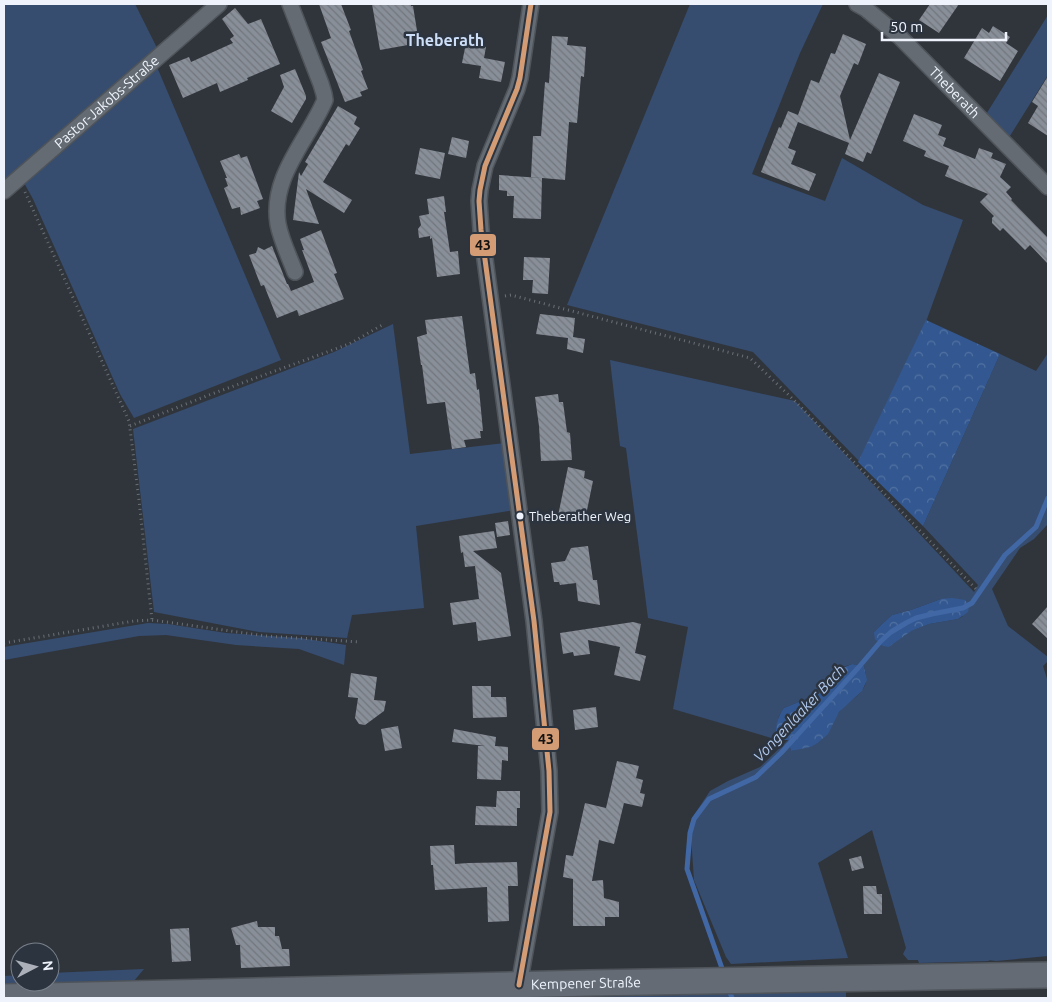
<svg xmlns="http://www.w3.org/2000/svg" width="1052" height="1002" font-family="Ubuntu,sans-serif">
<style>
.grass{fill:#364d70;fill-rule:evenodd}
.forest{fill:url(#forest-crowns)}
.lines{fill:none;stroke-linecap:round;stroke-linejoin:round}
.stream{stroke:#4168a5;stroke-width:5}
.building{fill:url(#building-back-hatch)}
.minor-casing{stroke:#4f545a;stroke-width:18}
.primary-casing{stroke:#4f545a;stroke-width:28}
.path{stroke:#6b7077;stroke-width:3;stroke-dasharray:1 4;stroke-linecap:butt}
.minor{stroke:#646b73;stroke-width:15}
.primary{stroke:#646b75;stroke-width:25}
.bus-1-casing{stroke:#2c3440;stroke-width:9}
.bus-1{stroke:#d39c74;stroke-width:5}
.bus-dot{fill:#eff4fc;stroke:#2c3440;stroke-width:2}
.labels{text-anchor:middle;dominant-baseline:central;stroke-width:5;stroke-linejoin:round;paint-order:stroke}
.bus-label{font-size:13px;fill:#eff4fc;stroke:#2c3440;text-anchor:start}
.street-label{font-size:14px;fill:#eff4fc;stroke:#2c3440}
.water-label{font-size:15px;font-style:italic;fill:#b0c8ed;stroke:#2c3440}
.quarter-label{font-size:16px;font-weight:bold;fill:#cddef8;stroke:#2c3440}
.line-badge{stroke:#2c3440;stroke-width:2}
.pale-badge-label{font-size:14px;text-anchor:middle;font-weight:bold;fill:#111}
</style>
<defs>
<pattern id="forest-crowns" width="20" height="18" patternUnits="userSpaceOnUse" patternTransform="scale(1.25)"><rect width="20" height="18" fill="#335891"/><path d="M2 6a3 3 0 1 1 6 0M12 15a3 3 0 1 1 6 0" fill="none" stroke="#5171a1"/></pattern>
<pattern id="building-back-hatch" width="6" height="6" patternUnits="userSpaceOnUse" patternTransform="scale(1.25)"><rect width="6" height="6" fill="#898f98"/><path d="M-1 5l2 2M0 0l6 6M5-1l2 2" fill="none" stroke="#72767d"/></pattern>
</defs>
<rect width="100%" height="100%" fill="#30353c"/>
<!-- grass -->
<path class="grass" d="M4,4H135L159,52L4,185Z
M690,4H823L800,53L752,174L825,201L842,158L923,205L963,220L927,319L859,461L753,352L567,305Z
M1048,15V75L1008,139L985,116Z
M157,67L281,360L134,418L120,394L33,199L23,181Z
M393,324L410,454L505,443L515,510L416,526L424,608L352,615L347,638L259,632L154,612L133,429L334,352Z
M1048,353V524L1034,539L1020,548L992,589L1008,626L1048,657V661L1043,666L1048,682V956L996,961L988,960L990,961L919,963L918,960H908L903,954L906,948L872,830L818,863L848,958L731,964L726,957L694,880L691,836L694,815L710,791L728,781L760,767L788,740L791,751L818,743C831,733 830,722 840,711C848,701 863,695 866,682C867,677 865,671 864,666L852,664L840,668L825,689L818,694L784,708L779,716L776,728V735L778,740L673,709L688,627L648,618L626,448L620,446L610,360L795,401L974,592L978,585L923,526L1000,354L1036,371ZM941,599L963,616L958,619L929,624L910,631L889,647L874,632L879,627L892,615L911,610Z
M148,623L168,624L226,633L300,638L346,645L344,665L299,649L236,645L166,635L139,636L4,660V647Z
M144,969L133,982L4,985V976L20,975V982H50V973Z
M846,992V997H841V998H522Z"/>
<!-- forest -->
<path class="forest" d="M926,320L1000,354L923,526L858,462Z
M952,598L965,600L969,606L968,612L958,619L929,624L911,631L889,647L883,646L875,639L874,632L879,627L892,615L911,610L941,599Z
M852,664L864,666L867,680L862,691L839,712L828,734L818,743L810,747L791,751L788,740H778C773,730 778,716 784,708L818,694L825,689L840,669Z"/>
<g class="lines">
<!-- stream -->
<path class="stream" d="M724,974L687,869L690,833L694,819L709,799L756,777L781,753L858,668L881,641L891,632L906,623L916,618L932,614L963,608L972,603L1005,555L1036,527L1048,498
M728,987L732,998"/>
</g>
<!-- building -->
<path class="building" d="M319,4H341L351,30L349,31L363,70L361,71L368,89L360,92L362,96L345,102L321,42L331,38Z
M372,4H411V6H413L419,43L380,50Z
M930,4H959L939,33L919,20Z
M235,8L248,24L261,19L280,64L247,78L248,80L220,92L217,83L183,98L169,65L189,57L191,62L233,43L230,39L234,36L222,19Z
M993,26L1010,37L1006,43L1018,51L1000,81L964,58L982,28L989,33Z
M843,34L866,44L858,65L854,63L840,96L850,140L879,73L900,82L871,154L867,152L863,162L845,154L849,143L798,122L788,148L796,151L791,164L816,174L809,191L761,172L779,127L781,128L788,111L798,115L811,80L819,83L831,53L835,54Z
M552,36L568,37L567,45L586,47L584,77L581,76L577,123L569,122L565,180L531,177L533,136H541L545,82L549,83Z
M466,43L486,47L484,58L505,62L501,82L479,78L481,66L462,63Z
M295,69L306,96V99L292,123L271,111L284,87L280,75Z
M1048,76V136L1028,123L1038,106L1032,102Z
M338,106L357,117L354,124L360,128L349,146L346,144L323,182L352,200L344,213L306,189L319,224L293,220L299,172L301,176L308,164L305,162Z
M914,114L942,125L938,135L946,138L943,146L975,159L979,148L993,153L991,158L1006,164L1000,177L1011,187L1006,192L1012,199L1011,200L1048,238V264L1030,245L1025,250L1003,228L1000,231L992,223V218L994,216L980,202L988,194L945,176L949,166L924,156L926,151L903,141Z
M452,137L469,141L466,158L448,154Z
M420,148L445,153L440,179L415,174Z
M239,154L241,158L247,156L263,199L257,201L260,208L241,215L240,207L232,209L224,188L228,186L225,178H227L220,161Z
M499,175L542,178L541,219L513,218L514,196H507V191L499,190Z
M444,196L446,212H444L450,252L458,251L460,274L437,277L432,238L430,239V236L419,238L418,229L421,225L419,216L429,214L427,199Z
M321,230L337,273L334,274L344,299L299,316L297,310L277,318L264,285L261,286L249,255L256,253L258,247L264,250L272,246L287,284H288L291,291L314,282L302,250H304L300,239Z
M524,257L550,258L548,294L532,293L533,280H523Z
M540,314L575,318L573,337L585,339L583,353L567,349L568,338L536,334Z
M462,316L470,374L475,373L477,390L479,389L483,431H480L481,438L464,440L466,447L452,449L445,402L427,404L422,365H421L417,337L427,334L425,320Z
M558,394L559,402H563L567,432L570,433L572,460L541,461L539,426L535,397Z
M568,467L585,471L584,478L593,481L586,515L576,513L575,519L558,516Z
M508,521L510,535L497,537L495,523Z
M494,531L497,548L473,551L501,573L511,636L478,641L476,622L453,625L450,603L479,599L475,566L465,567L463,552L461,553L459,536Z
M588,546L593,580H597L600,605L578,601L576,583L560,585L559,582H554L551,563L565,561L571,548Z
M1048,606V639L1032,624Z
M633,622L641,624L635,653L646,656L640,681L614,675L620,647L588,640L590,654L574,656L573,652L563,654L560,633Z
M351,673L377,677L374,700L386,701L384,711L365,725L359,724L355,718L358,698L348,697Z
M472,686H491V697H506L507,717L473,718Z
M596,707L598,727L575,730L573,710Z
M398,726L402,748L385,751L381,729Z
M454,729L496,737L495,746L508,747V761L502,760L501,780L477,779L478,746H485L452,742Z
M617,761L639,766L636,778L643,780L640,793L645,794L642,807L624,803L614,844L599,840L592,881L603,880L604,898L619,902V917H605V926H573V879L563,877L566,855L573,856L585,803L606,808Z
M497,791H520V808H517V826L475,825L476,806L496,807Z
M454,845L455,864L468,863L517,862L518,886H508L509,921L488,922L487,887L435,890L433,865H431L430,846Z
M861,856L864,868L852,871L849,859Z
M863,886H876L877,894H882V914H864Z
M257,921L258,927H275V936H279L282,949H289L290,966L241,968L240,945H236L231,928Z
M189,928L191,961L172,962L170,929Z"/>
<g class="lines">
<!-- minor casing -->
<g class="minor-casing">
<g id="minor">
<path d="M290,4L321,84L324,94L325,100C308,140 270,177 278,224C281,240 289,256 295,272"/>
<path id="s1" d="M857,4L866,9L899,36L1048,187"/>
<path id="s2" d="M4,191L219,4"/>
<path d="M519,985L550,812L549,771L534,621L481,230L479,201L480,190L485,166L517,89L520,78L531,4"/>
</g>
</g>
<!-- primary casing -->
<g class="primary-casing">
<g id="primary">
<path id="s3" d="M4,997L589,983L1048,975"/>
</g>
</g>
<!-- path -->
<path class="path" d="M25,192L129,421L139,500L152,620
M505,296L511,295L750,358L798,404L976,589
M130,426L209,395L349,344L384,324
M4,643L134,621L152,620L266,636L360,642"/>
<!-- minor -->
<use href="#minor" class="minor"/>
<!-- primary -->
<use href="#primary" class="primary"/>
<!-- bus-1 casing -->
<g class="bus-1-casing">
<path id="bus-1" d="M519,985L550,812L549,771L534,621L481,230L479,201L480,190L485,166L517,89L520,78L531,4"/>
</g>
<!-- bus-1 -->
<use href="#bus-1" class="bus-1"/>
</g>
<!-- markers -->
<circle class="bus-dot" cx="520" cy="516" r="4.5"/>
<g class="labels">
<!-- bus labels -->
<g class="bus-label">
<text x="529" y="516">Theberather Weg</text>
</g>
<!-- street labels -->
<g class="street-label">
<text stroke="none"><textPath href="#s1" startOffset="132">Theberath</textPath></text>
<text stroke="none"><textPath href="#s2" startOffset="136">Pastor-Jakobs-Straße</textPath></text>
<text stroke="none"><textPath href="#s3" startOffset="582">Kempener Straße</textPath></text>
</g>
<!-- water labels -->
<g class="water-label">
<text transform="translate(799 713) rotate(-47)">Vongenlaaker Bach</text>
</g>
<!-- quarter labels -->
<g class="quarter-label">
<text x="445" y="40">Theberath</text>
</g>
</g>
<g class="line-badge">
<rect x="469" y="233" width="28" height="24" rx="5" fill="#d39c74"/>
<rect x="531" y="727" width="29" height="24" rx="5" fill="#d39c74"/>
</g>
<g class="pale-badge-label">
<text x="483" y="250">43</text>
<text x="546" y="744">43</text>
</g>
<!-- border -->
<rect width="1052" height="1002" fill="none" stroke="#eff4fc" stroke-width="10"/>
<!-- north arrow -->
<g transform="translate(35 967) rotate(84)"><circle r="24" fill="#2c3440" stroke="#7a818b"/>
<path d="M0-4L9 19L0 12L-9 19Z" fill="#acb1b9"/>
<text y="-8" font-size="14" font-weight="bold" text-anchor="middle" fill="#eff4fc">N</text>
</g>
<!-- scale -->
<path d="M882 32v8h124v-8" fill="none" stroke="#eff4fc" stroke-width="2.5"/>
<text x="890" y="32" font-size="15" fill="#eff4fc" stroke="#2c3440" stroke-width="4" paint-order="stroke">50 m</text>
</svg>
